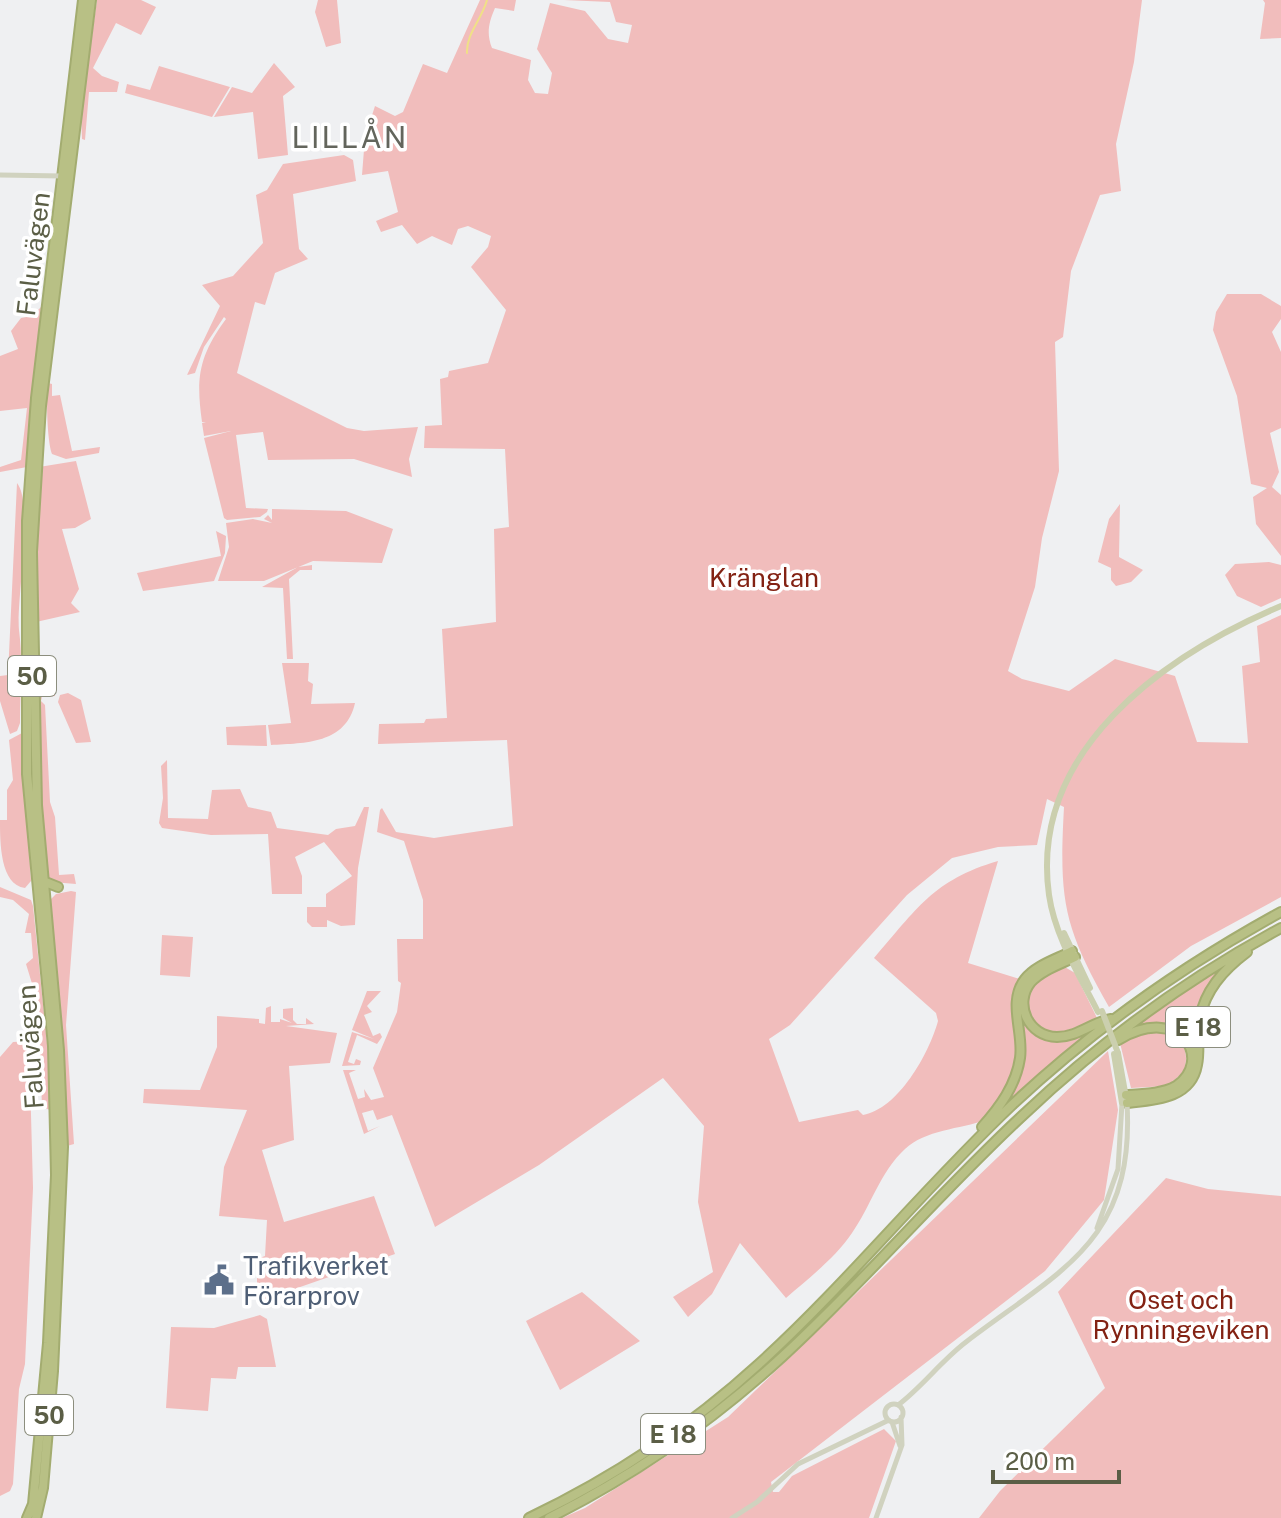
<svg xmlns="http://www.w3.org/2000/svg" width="1281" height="1518" font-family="'Public Sans',sans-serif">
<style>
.green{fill:#f1bdbc}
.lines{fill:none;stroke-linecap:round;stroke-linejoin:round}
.stream{stroke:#f0e087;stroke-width:2}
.highway-casing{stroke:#a3ac70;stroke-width:12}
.minor{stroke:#d0d2bf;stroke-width:5}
.major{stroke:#cbcfae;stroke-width:6}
.highway{stroke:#b8c085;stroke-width:8}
.major-bridge{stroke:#cbcfae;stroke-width:6}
.labels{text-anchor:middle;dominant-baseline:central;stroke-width:7;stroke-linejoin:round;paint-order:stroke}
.shield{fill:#fff;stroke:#8c8e7e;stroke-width:2}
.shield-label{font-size:24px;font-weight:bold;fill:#5b5e46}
.street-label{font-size:26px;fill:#5b5e46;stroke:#fff}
.park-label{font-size:26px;fill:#832213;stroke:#fff}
.service-label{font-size:26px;fill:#4e5e75;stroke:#fff;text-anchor:start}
.quarter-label{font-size:30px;letter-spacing:2px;fill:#63655c;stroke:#fff}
</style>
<rect width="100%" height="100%" fill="#eff0f2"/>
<!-- green -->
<path class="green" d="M97,0H141L156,7L141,35L116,23L93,68L102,76L119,82L117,92H89L85,140L82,139L81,114Z
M318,0H337L341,43L326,47L315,12Z
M480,0H516L514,11L495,8C489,22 486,33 492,48L531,60L528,80L535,93L548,94L552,73L537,49L550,3L585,11L608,39L628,43L632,25L616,22L610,2L564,0H1142L1134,62L1116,144L1121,191L1100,195L1071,271L1063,337L1055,342L1059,471L1042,538L1035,587L1008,671L1022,679L1069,691L1115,659L1175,676L1197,742L1248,743L1242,666L1260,662L1257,626L1281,615V897L1191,946L1109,1007C1063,926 1059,900 1064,807L1047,799L1037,845L998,847L952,858L907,895L790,1025L769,1039L799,1122L858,1110L863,1115C898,1109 929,1054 938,1021L936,1013L874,958C917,909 933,880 998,861L968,963L1020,979C1010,1007 1021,1033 1015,1062C1010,1084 997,1101 986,1120C960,1129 925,1130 905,1149C880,1172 871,1206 852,1233C835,1258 809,1278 786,1298L740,1243L712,1294L688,1317L673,1297L713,1272L698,1202L704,1126L663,1078L539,1165L435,1227L392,1115L377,1120L373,1110L362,1113L368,1131L380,1126L364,1134L343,1070H356L349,1073L358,1099L365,1097L364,1089L371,1100L384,1097L373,1068L397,1012L401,983L398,981L397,939H423V900L404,841L377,832L380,810L382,808L396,832L434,838L513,826L507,740L378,744L379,724L424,723L426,719L447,718L442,629L496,622L494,529L509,527L505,449L424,448L425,426L442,425L440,379L448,377L449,371L488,363L506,310L471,267L488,247L491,236L468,226L458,229L452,245L432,236L417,244L402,225L381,232L376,221L398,212L388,171L362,175L365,137L375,106L395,116L403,112L423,64L447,73Z
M1263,0H1281V38L1260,39L1265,3Z
M274,63L295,87L283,96L288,155L258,159L253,112L214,117L232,87L252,93Z
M159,66L230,87L212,117L125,93L127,84L150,90Z
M344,155L353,160L356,181L293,194L299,249L308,259L275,273L265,305L255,302L237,373L347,428L364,431L418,427L409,459L412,477L354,459L268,460L263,432L236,435L246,508L268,509L267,512L260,517L227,520L224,518L204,438L231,431L204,436L202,423L206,422H202C196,379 198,357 226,319L224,317L204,347L195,373L187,375L220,306L202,285L233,276L263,243L256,195L267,190L283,164Z
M1227,294H1261L1281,306V319L1272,332L1281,352V428L1270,433L1279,472L1272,487L1281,495V556L1256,524L1253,497L1267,488L1251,484L1237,396L1213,330L1216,312Z
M41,307L27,467L0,472V467L21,460L27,408L0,411V356L18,349L11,331L21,318L32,316Z
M48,383L52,384V396L60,395L72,451L100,447L99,453L66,459L52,454C47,440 46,397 48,383Z
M76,461L91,519L75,528L62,529L79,589L71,603L80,612L36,622L39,467Z
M17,483C34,504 16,601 19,630C23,661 20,692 20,723L17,731L10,734L0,701V676L8,675Z
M1120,504L1119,557L1143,570L1131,582L1116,586L1111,580V568L1098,562L1109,519Z
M272,509L346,511L393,529L382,563L313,561L264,581H218L229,547L226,523L253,519L272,523L264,519L268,515L272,520Z
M216,531L226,536L225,553L214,581L143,591L137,573L221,556Z
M1269,562L1281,565V598L1261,607L1237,596L1225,575L1235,564Z
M312,565V570H300L289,579L293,659H287L283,588L262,587L298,567Z
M49,657L55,696L42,697L41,701L45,705L50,802L55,817L59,875L74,874L76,884L52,882L48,877L40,806L35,659Z
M282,663H309L308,681L313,684L311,704L355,703C346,744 305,743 271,745L268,725L291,723Z
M68,693L81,700L91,742L76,743L58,702L60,695Z
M266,725L267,746L227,745L226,727Z
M22,733L31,881L25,888C0,885 0,842 0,820H7V790L13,780L9,740Z
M167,760L168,818L208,819L212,790L240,789L248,807L271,812L277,828L328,835L336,829L355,826L364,807H369L358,868L355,925L341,926L327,920V927H312L307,922V907H326V894L352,876L324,842L295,857L302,876V894H272L268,834L211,835L162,828L159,823L163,798L161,766Z
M0,887L31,900L33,906L52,1092L50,1110L42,1107L38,1003L26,964L33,958L31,933H25L29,914L13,900L0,897Z
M71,891L76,892L66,1025L74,1144L67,1146L50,900L56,894Z
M162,935L193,937L190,977L160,975Z
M1226,964C1203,991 1195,1022 1194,1057C1188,1023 1163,1018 1133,1027Z
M1063,966L1075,973L1098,1020L1056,1034L1034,1024L1026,1004L1033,984Z
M367,991H381L367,1006L372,1012L364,1015L373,1036L380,1033L382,1037L377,1044L357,1035L348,1062L354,1064L356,1059L361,1061L360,1065L342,1066L352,1032L374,1039L352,1030Z
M271,1006V1022H280V1019L292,1023L283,1018V1009L293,1008V1020L297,1024H306V1018L314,1024L286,1026L337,1033L330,1063L289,1066L294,1140L262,1150L284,1222L374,1196L395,1254L257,1302V1259L265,1256L267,1220L219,1216L224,1167L247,1110L143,1103L144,1089L200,1090L217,1047V1016L259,1019V1023L265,1024L266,1008Z
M1020,1009C1036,1049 1056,1038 1090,1030L1005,1104L1017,1081Z
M1169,1030C1185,1042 1189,1053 1184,1072L1167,1086L1131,1088L1120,1043L1135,1034Z
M29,1041L33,1188L25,1364L19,1389L13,1484L10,1491L0,1496V1057L13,1042Z
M1108,1051L1118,1110L1104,1200L1045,1271L771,1482L773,1492H779L792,1476L884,1429L896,1441L869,1518H562L585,1508L728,1417Z
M1166,1178L1208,1189L1281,1196V1518H979L1000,1491L1105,1388L1058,1292Z
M582,1292L640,1341L560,1390L526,1321Z
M260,1315L267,1319L276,1367H238L236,1379L211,1378L208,1411L166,1408L171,1327L214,1328Z"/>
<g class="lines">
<!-- stream -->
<path class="stream" d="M467,53C466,34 482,19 487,0"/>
<!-- highway casing -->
<g class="highway-casing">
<path id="highway" d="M43,881L58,887
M1075,957C1061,964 1042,970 1031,982C1013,1004 1029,1037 1057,1037C1078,1037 1092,1022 1111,1019
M1118,1040C1181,1002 1214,1061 1176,1086C1162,1094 1142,1094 1126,1095
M1127,1103C1154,1100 1191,1099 1197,1065C1200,1051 1197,1036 1199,1022C1204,991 1223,970 1247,952
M982,1127C1000,1107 1016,1085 1020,1058C1024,1032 1007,1002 1025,979C1036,965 1057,959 1072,951
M27,1518L33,1504L48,1343L56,1175L53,1046L27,774V521L36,398L83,0
M36,1518L43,1488L53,1371L63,1147L59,1050L37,805L32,552L41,406L91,0
M529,1518C613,1478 691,1426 759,1364C848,1283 924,1188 1012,1105C1093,1029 1184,965 1281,912
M549,1518C633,1476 712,1421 782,1357C866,1280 939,1193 1022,1116C1100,1042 1187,979 1281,928"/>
</g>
<!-- minor -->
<path class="minor" d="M0,175L63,176
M1097,1228L1118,1169L1122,1103
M885 1413a9 9 0 1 1 18 0a9 9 0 1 1-18 0Z
M898,1405C922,1387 941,1361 966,1342C1060,1270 1135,1242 1127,1103
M892,1422L900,1446
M732,1518L757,1502L798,1464L889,1420
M876,1518L902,1445L901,1417"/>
<!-- major -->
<path class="major" d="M1064,933L1090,988
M1098,1012C1080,976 1055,937 1049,895C1029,751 1163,656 1281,606
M1114,1054L1122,1103H1127L1118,1053"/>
<!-- highway -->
<use href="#highway" class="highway"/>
<!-- major-bridge -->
<path class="major-bridge" d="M1102,1011L1118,1053"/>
</g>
<!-- icons -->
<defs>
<g id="civic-bare" transform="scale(2.4)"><path d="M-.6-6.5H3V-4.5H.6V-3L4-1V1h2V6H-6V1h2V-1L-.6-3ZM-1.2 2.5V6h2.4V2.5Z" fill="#5c6f8a" stroke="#fff" stroke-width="2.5" paint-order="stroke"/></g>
</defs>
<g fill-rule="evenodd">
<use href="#civic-bare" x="219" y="1280"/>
</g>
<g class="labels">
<!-- shield labels -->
<g class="shield">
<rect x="8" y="656" width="48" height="40" rx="6"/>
<rect x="1166" y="1007" width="64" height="40" rx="6"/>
<rect x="25" y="1395" width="48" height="40" rx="6"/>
<rect x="641" y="1414" width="64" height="40" rx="6"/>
</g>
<g class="shield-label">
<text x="32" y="676">50</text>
<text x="1198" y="1027">E 18</text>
<text x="49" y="1415">50</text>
<text x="673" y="1434">E 18</text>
</g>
<!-- street labels -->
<g class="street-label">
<text transform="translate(33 254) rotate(-83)">Faluvägen</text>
<text transform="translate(30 1047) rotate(-94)">Faluvägen</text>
</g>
<!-- park labels -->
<g class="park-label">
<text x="764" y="577">Kränglan</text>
<text x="1181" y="1299">Oset och<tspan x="1181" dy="30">Rynningeviken</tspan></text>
</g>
<!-- service labels -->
<g class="service-label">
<text x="243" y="1265">Trafikverket<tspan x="243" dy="30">Förarprov</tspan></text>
</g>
<!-- quarter labels -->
<g class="quarter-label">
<text x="350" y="137">LILLÅN</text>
</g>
</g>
<!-- scale -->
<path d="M993 1470v12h126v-12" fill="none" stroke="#5b5e46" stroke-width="4"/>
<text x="1005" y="1470" font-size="24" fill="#5b5e46" stroke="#ffffff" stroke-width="6" paint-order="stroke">200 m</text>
</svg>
